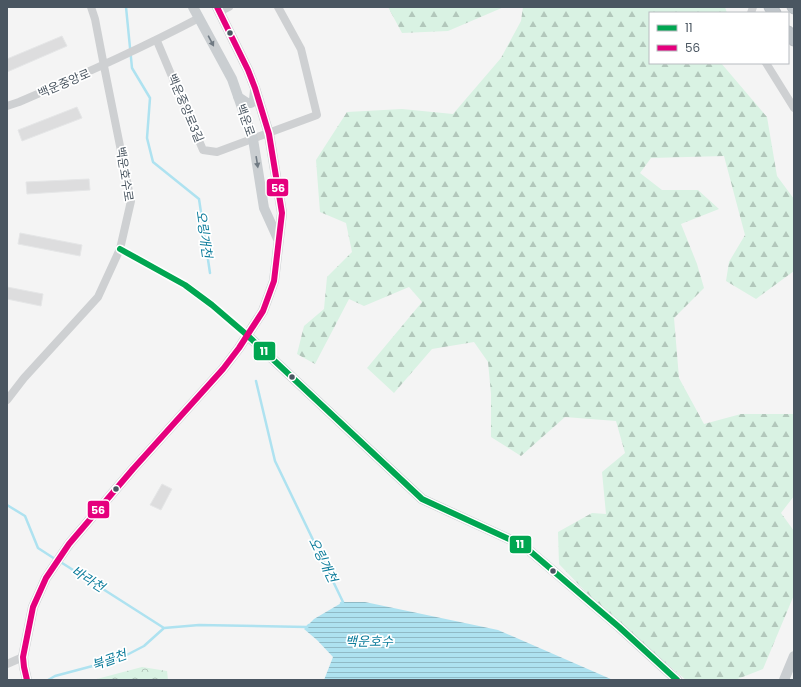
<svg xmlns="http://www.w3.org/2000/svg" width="801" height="687" font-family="Poppins,'Noto Sans KR',sans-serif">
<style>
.forest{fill:url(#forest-firs)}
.park{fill:url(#park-crowns)}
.water{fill:url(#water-rules)}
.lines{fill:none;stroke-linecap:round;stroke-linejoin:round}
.stream{stroke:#aee2f0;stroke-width:2.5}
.building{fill:#ddddde;stroke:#e5e6e7}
.highway-casing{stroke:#b9bec3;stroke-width:13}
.minor{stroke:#ced0d2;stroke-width:8}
.major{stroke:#caced1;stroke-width:10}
.highway{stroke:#bec4c9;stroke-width:11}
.bus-1-casing{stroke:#fff;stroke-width:9}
.bus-2-casing{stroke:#fff;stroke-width:9}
.bus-1{stroke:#00a651;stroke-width:6}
.bus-2{stroke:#e5007d;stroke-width:6}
.oneway{fill:#707a83}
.bus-dot{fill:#4a5661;stroke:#fff;stroke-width:1.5}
.labels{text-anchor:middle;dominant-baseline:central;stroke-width:3.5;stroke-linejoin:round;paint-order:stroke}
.street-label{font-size:12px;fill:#4a5661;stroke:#fff}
.water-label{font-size:13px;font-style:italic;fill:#0c7c9b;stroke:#fff}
.line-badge{stroke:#fff;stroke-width:1.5}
.badge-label{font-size:11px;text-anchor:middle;font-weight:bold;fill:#fff}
</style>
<defs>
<pattern id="forest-firs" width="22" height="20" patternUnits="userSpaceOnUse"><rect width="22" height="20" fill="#d9f2e3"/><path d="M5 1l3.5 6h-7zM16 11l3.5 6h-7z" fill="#b2c7bb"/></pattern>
<pattern id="park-crowns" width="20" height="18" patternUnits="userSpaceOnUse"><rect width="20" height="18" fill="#d9f2e3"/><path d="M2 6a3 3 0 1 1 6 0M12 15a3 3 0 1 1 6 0" fill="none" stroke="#b2c7bb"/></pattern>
<pattern id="water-rules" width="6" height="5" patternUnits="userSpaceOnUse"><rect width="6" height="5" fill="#aee2f0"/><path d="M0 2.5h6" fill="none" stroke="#90bac6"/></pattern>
</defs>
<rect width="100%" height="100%" fill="#f4f4f4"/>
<!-- forest -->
<path class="forest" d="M388,7H504L448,31L402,33Z
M523,7H725L727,13H650V63H721L767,117L777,176L794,199V271L756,299L726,281L729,262L745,235L724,156L651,158L640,173L662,190H698L719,209L681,224L697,264L704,288L674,318L679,378L704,424L741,414H794V496L781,513L794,531V595L763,669L735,680H686L605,612L559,564L558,532L592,513L606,514L602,472L625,453L616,421L565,417L521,456L491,437V394L488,362L474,342L432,349L394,393L367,368L422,302L409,287L364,306L349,299L315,364L297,354L304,326L324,309L327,277L352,252L346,223L320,212L316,160L347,112L402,109L453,114L501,58L521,21Z"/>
<!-- park -->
<path class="park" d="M142,667L167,671L168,680H93Z"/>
<!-- water -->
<path class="water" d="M343,602H365L498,630L613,680H324L333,657L317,640L304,629L314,619Z"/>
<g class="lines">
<!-- stream -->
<path class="stream" d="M126,7L132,68L150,98L147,138L153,162L199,199L210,273
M256,381L275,461L343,602L341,603
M7,505L25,516L38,548L55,559
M59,561L164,628
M164,628L199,625L307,627L309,625
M48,680L55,676L119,659L144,646L164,628"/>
</g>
<!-- building -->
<path class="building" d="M62,36L67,46L7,72V59Z
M77,107L82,118L22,141L18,130Z
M89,179L90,190L27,194L26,182Z
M20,233L82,245L80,256L18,244Z
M7,287L43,294L41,306L7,299Z
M162,484L172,489L161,510L150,505Z"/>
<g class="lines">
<!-- highway casing -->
<g class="highway-casing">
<path id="highway" d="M770,7L775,13
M793,7L794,8
M788,32L794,40"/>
</g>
<!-- minor -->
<path class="minor" d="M219,12L229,7
M751,13L753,7
M157,41L203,150L217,152L317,115L301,49L278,7
M766,63L794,108
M7,106L19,102C80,76 140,49 199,18
M120,249L185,285L212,305L247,335
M7,400L24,378L98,297L120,249L131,201L104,66L95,19L91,7
M7,664L23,657"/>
<!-- major -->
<path class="major" d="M193,7L232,79L253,139L264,208L278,239
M238,97L247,103H251L254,100L255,90
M247,335L422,499L524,546L619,627L677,680
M27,680L24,667L23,657L33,607L46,578L69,544L133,469L223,369L239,348L263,311L274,281L282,213L269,134L255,88L248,70L217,7
M784,680L794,656"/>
<!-- highway -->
<use href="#highway" class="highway"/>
<!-- bus-1 casing -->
<g class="bus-1-casing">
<path id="bus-1" d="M120,249L185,285L212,305L247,335L422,499L524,546L619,627L677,680"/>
</g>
<!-- bus-2 casing -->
<g class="bus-2-casing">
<path id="bus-2" d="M27,680L24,667L23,657L33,607L46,578L69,544L133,469L223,369L239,348L263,311L274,281L282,213L269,134L255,88L248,70L217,7"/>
</g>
<!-- bus-1 -->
<use href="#bus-1" class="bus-1"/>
<!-- bus-2 -->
<use href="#bus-2" class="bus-2"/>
</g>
<!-- one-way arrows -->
<defs><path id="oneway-solid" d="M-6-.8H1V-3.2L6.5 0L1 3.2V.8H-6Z"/></defs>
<g class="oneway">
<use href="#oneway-solid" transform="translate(211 41) rotate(62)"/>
<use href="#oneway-solid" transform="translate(257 162) rotate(81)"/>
</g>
<!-- markers -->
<g class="bus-dot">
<circle cx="230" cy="33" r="3.5"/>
<circle cx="292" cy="377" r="3.5"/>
<circle cx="116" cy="489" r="3.5"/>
<circle cx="553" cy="571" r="3.5"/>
</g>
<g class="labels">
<!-- street labels -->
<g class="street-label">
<text transform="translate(64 83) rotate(-23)">백운중앙로</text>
<text transform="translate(186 108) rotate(67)">백운중앙로3길</text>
<text transform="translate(246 120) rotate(71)">백운로</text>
<text transform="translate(125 174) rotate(81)">백운호수로</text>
</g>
<!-- water labels -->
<g class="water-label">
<text transform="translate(204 234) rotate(82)">오링개천</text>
<text transform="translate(323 560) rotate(64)">오링개천</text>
<text transform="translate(88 579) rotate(32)">바라천</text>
<text x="369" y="641">백운호수</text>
<text transform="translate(109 660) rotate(-20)">북골천</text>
</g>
</g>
<g class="line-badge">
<rect x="266" y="178" width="23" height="19" rx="4" fill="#e5007d"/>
<rect x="253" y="341" width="23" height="20" rx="4" fill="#00a651"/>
<rect x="87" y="500" width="23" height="19" rx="4" fill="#e5007d"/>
<rect x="509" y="535" width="23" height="19" rx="4" fill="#00a651"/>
</g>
<g class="badge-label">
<text x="278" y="192">56</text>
<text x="264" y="355">11</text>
<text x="98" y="514">56</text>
<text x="520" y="548">11</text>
</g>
<!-- border -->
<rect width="801" height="687" fill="none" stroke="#4a5661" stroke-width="16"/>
<!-- legend -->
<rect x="649" y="12" width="140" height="52" fill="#ffffff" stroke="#b7bbc0"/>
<rect x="657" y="25" width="20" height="6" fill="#00a651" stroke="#b7bbc0"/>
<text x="685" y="32" font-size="12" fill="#4a5661">11</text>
<rect x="657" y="45" width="20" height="6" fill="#e5007d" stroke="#b7bbc0"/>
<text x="685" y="52" font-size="12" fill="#4a5661">56</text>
</svg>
